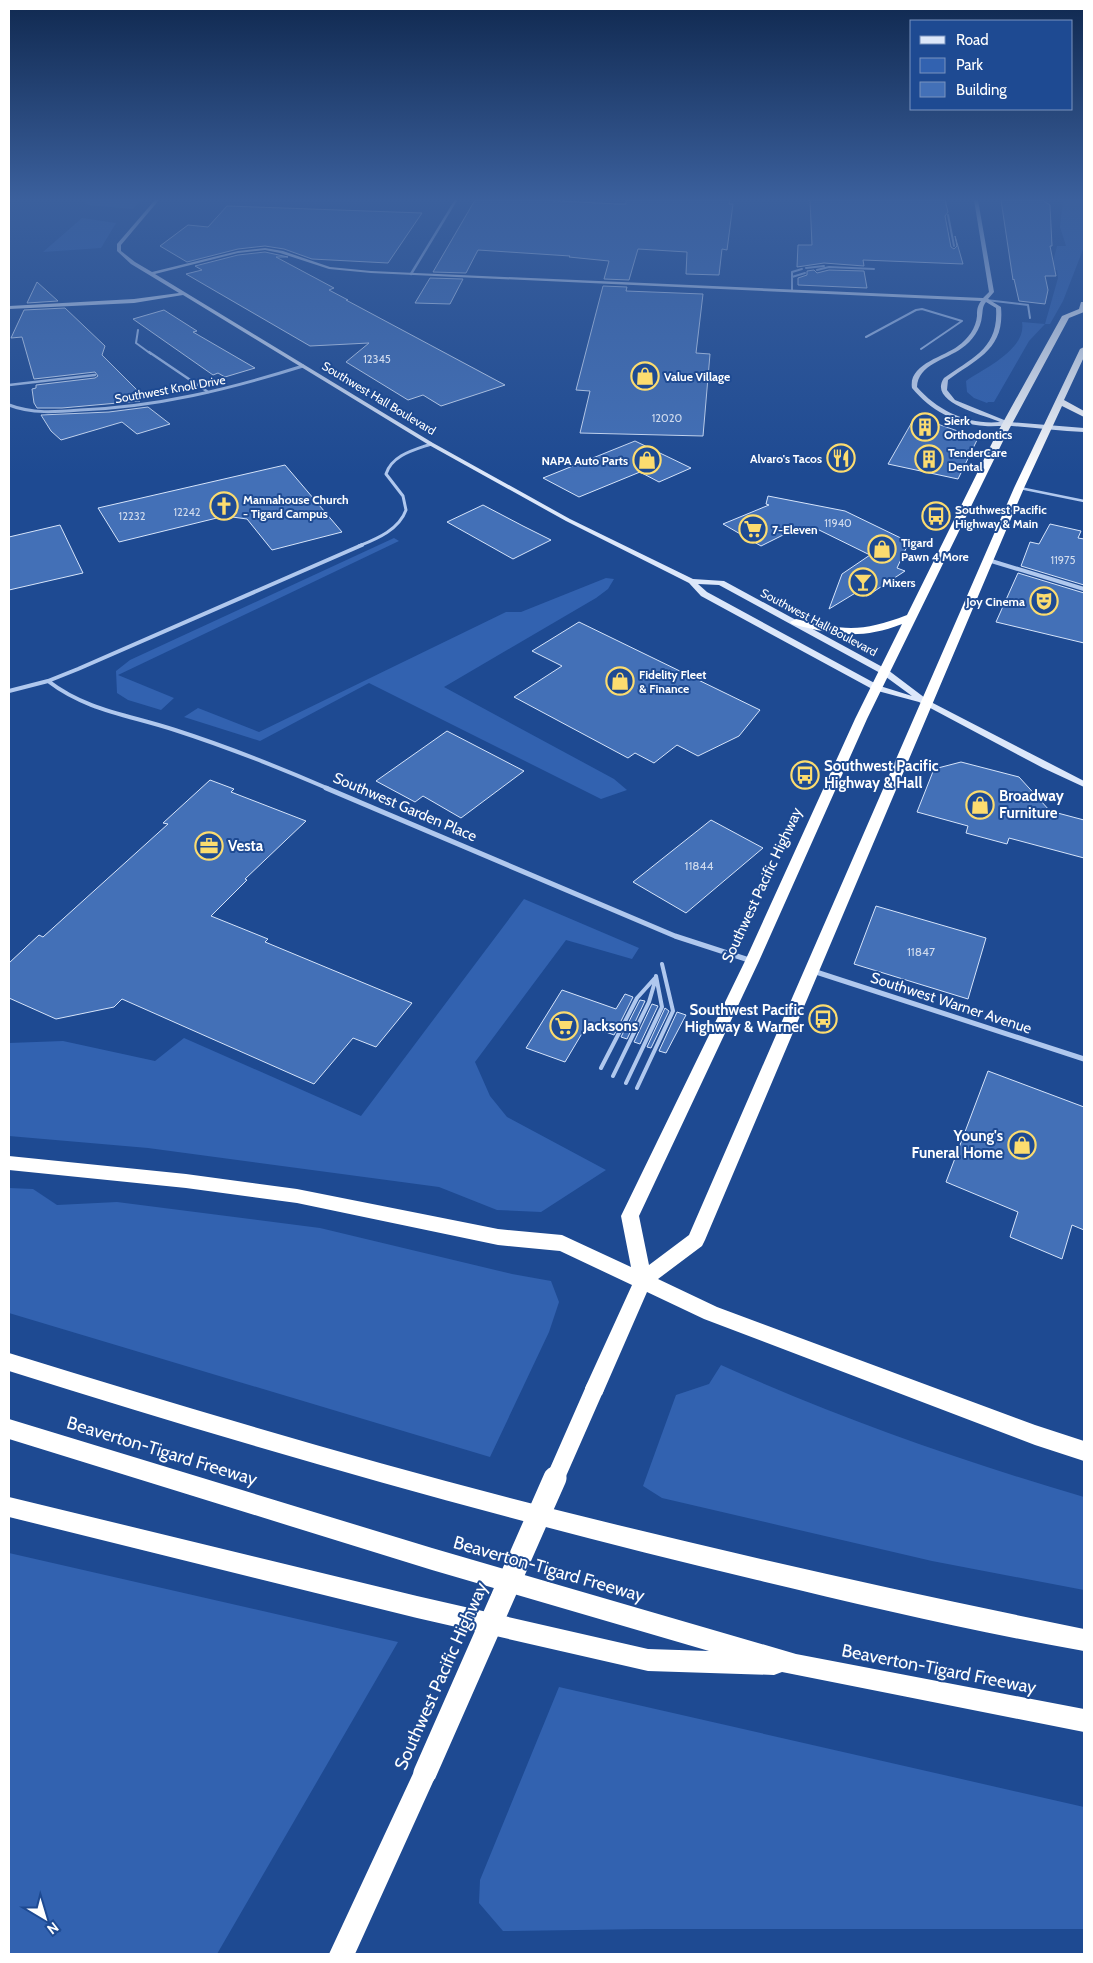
<svg xmlns="http://www.w3.org/2000/svg" width="1093" height="1963" font-family="Cabin,sans-serif">
<style>
.green{fill:#3262b0}
.building{fill:#4370b7;stroke:#d6e4fa}
.lines{fill:none;stroke-linecap:round;stroke-linejoin:round}
.lane-far2{stroke:#b0c8ee;stroke-width:2}
.lane-far1{stroke:#b0c8ee;stroke-width:2.5}
.lane{stroke:#b0c8ee;stroke-width:4}
.street-far3{stroke:#b0c8ee;stroke-width:2.5}
.street-far2{stroke:#b0c8ee;stroke-width:3}
.street-far1{stroke:#b0c8ee;stroke-width:4}
.street{stroke:#b0c8ee;stroke-width:5}
.secondary{fill:#dce7fa;fill-rule:evenodd}
.highway{fill:#fff;fill-rule:evenodd}
.highway-bridge-far1{stroke:#fff;stroke-width:18}
.highway-bridge{stroke:#fff;stroke-width:23}
.labels{text-anchor:middle;dominant-baseline:central;stroke-width:4;stroke-linejoin:round;paint-order:stroke}
.far-number-label{font-size:11px;fill:#d0dbed}
.far-poi-label{font-size:12px;font-weight:bold;fill:#fff;stroke:#1e4a92;text-anchor:start}
.far-street-label{font-size:12px;fill:#fff;stroke:#1e4a92}
.number-label{font-size:12px;fill:#d0dbed}
.poi-label{font-size:15px;font-weight:bold;fill:#fff;stroke:#1e4a92;text-anchor:start}
.street-label{font-size:15px;fill:#fff;stroke:#1e4a92}
.near-street-label{font-size:18px;fill:#fff;stroke:#1e4a92}
</style>
<rect width="100%" height="100%" fill="#1e4a92"/>
<!-- green -->
<path class="green" d="M84,200H141L133,209L88,205Z
M1063,200H1084V247L1063,301L1050,324H1045L1029,341L994,402H988L987,403L974,398L967,392L966,381C985,368 1027,349 1022,322L1045,324L1058,278L1057,270L1051,269L1057,246H1066L1060,227Z
M82,218L116,223L101,248L43,252Z
M394,538L399,541L118,675L174,698L161,710L128,700L117,693L116,671L130,660Z
M606,578L614,579L608,589L596,598L444,687L614,779L627,790L601,799L369,683L260,741L184,717L198,708L259,732L506,612H521Z
M524,899L639,948L632,959L566,940L475,1062L490,1096L507,1117L606,1170L541,1212L497,1210L439,1187L148,1148L9,1136V1043L63,1041L155,1061L184,1038L361,1116Z
M9,1188L33,1189L57,1205L117,1202L320,1228L512,1274L551,1281L559,1302L549,1332L490,1457L9,1313Z
M721,1365C839,1418 961,1461 1084,1497V1590L932,1561L662,1498L643,1486L676,1395L709,1384Z
M9,1553L398,1642L217,1954H9Z
M559,1687L1084,1807V1929H647L503,1931L479,1903L480,1880Z"/>
<!-- building -->
<path class="building" d="M475,200H541L617,204H626V200H730L729,204H733L727,250L722,249L719,275L686,274L687,252L638,249L629,280L604,279L609,261L569,257L570,256L478,250L466,273L433,272Z
M810,200H945L948,212L945,216L951,247L954,249L957,246L955,236L963,264L863,260L864,266L824,263L797,267L798,245H812Z
M1001,200H1042L1050,205L1052,246H1050L1056,276H1045L1048,290L1045,304L1019,301L1014,279L1013,280Z
M227,206L422,213L388,263L312,259L284,249L265,246L238,249L187,262L160,246L188,225L208,227Z
M265,252L288,257H276L334,288L329,290L348,300H346L505,385L441,406L423,395L408,400L346,362L369,343L310,346L186,274L202,270L195,266L238,255Z
M814,270L817,273L829,270L864,271L867,288L798,285V278L807,275V271Z
M430,278L463,279L450,304L415,303Z
M37,282L58,301L27,303Z
M603,286L627,287L626,291L703,294L696,353L710,354L703,436L580,433L590,391L576,390Z
M65,308L105,346L102,355L139,392L131,394L140,401L62,408H37L34,403L32,389L36,388V385L95,378L98,376L95,372L34,379L22,337L11,338L24,310Z
M164,310L197,331L193,332L255,368L225,377L218,373L213,375L133,319Z
M148,407L170,424L137,434L122,422L61,440L51,431L41,415L109,412Z
M923,419L978,438L958,479L888,464L912,422L917,424Z
M635,441L691,468L659,482L640,472L579,497L543,478Z
M285,465L342,532L272,550L247,519L225,516L119,542L98,508Z
M768,496L845,511L909,542L897,568L905,571L867,596L857,592L829,609L842,574L870,555L813,527L804,531L797,528L761,546L723,524L769,505L766,504Z
M483,505L523,526L551,540L513,559L447,522Z
M1050,524L1081,531L1078,538L1084,539V585L1021,566L1030,542L1039,544Z
M60,525L83,573L9,590V537Z
M1018,573L1084,593V643L996,622Z
M579,622L760,710L739,736L698,756L677,745L654,763L635,753L628,758L514,697L562,666L532,651Z
M447,731L524,771L461,818L423,796L415,802L376,781Z
M961,762L1019,777L1050,811L1084,820V858L1009,838L1007,844L966,833L968,826L917,812L934,769Z
M210,780L234,789L231,792L306,821L245,879L247,880L211,916L268,939L265,942L412,1003L376,1047L353,1038L314,1084L122,999L114,1007L56,1019L9,998V963L39,935L43,937L168,824L163,823Z
M711,820L763,848L686,913L633,882Z
M876,906L986,938L968,999L854,964Z
M562,990L616,1009L625,994L633,997L614,1035L587,1025L565,1062L526,1048Z
M640,1000L645,1001L627,1039L621,1037Z
M652,1004L658,1006L640,1044L634,1042Z
M665,1008L669,1011L651,1048L647,1047Z
M677,1012L686,1015L666,1053L659,1051Z
M988,1071L1084,1107V1230L1072,1225L1062,1259L1010,1237L1018,1212L946,1182Z"/>
<g class="lines">
<!-- lane-far2 -->
<path class="lane-far2" d="M948,215L954,246
M806,268L824,266
M817,270L829,267L874,269
M792,277V272L802,269
M792,291V277L805,273
M986,300L1028,305L1030,318
M138,330L136,343L151,354
M866,337L916,310L922,309L962,321L921,349"/>
<!-- lane-far1 -->
<path class="lane-far1" d="M149,352L208,392
M9,385L95,375
M1020,488L1084,501"/>
<!-- lane -->
<path class="lane" d="M601,1068L637,998L655,978
M613,1076L649,1002L656,978
M626,1083L662,1007L656,976
M637,1088L673,1011L662,964"/>
<!-- street-far3 -->
<path class="street-far3" d="M411,274L456,200"/>
<!-- street-far2 -->
<path class="street-far2" d="M9,405C32,414 56,412 80,410C157,407 230,389 303,366
M359,546C376,539 399,530 406,510L403,496L386,474C392,455 414,450 431,444"/>
<!-- street-far1 -->
<path class="street-far1" d="M988,560L1084,589
M48,681C87,711 130,715 175,730C228,747 278,767 329,789
M9,691L48,681L78,669L362,545"/>
<!-- street -->
<path class="street" d="M326,788L675,936L752,961
M813,971L1084,1059"/>
<!-- secondary -->
<path class="secondary" d="M155,200H159L121,245V251L135,262L152,272L238,251L265,248L283,251L330,267L371,271L983,298L989,292L974,200H978L994,292L988,299L1001,307C1005,350 976,359 948,380L947,390L955,400L1009,422L1084,428V432C1060,431 1036,428 1012,426C1003,425 994,427 985,426C956,424 930,410 912,388C908,364 944,357 958,346C968,339 976,328 977,316C977,310 977,307 981,301L371,273L329,269L280,253L265,250L238,253L155,274L433,443L570,519L693,579L724,581L888,670L929,701L1084,781V787L1043,768L919,702L874,690L701,596L689,583L566,521L429,445L183,295L134,303L9,309V306L134,299L179,293L131,264L117,251V244ZM986,302L996,308C999,349 971,358 944,378C927,403 985,415 1000,422C968,425 938,411 917,387C918,364 946,360 962,348C972,341 981,329 982,316C983,311 982,307 986,302ZM698,584L719,585L882,674L912,696L880,686L707,592Z"/>
<!-- highway -->
<path class="highway" d="M1081,302H1084V312L1069,318L1006,435L867,719L759,961L639,1216L649,1265L689,1235L1014,488L1080,349L1084,347V357L1064,400L1084,411V417L1062,406L1024,488L705,1240L702,1246L658,1279L717,1307L1035,1425L1084,1441V1461L1035,1445L704,1319L647,1292L602,1395L595,1397L588,1395L585,1388L632,1285L560,1251L498,1245L297,1203L186,1188L9,1170V1156L186,1174L297,1189L498,1229L562,1235L631,1267L621,1216L745,961L855,719L902,624C861,640 833,635 792,624L790,622L796,619C843,630 861,633 907,615L996,435L1062,316L1079,309Z
M9,1353C187,1408 365,1461 545,1507C724,1552 903,1592 1084,1629V1651C975,1632 865,1606 757,1580C505,1520 256,1449 9,1371Z
M9,1419L432,1548L796,1654L1084,1709V1732L782,1672L774,1675L648,1671L417,1618L9,1517V1497L417,1596L648,1649L709,1651L432,1570L9,1439Z
M425,1761L433,1765L437,1773L355,1954H329L417,1765Z"/>
<!-- highway-bridge-far1 -->
<path class="highway-bridge-far1" d="M555,1479L595,1388"/>
<!-- highway-bridge -->
<path class="highway-bridge" d="M425,1773L555,1478"/>
</g>
<!-- sky -->
<linearGradient id="sky" x2="0" y2="1"><stop stop-color="#102950"/><stop offset="0.42" stop-color="#3b609d"/><stop offset="1" stop-color="#3b609d" stop-opacity="0"/></linearGradient>
<rect width="1093" height="475" fill="url(#sky)"/>
<!-- icons -->
<defs>
<g id="shop-ring" transform="scale(1.4375)"><circle r="9.5" fill="#1e4a92" stroke="#fcdc6f" stroke-width="1.5"/><path d="M-5-2.5h2.3a2.7 3.5 0 0 1 5.4 0H5L5.5 6h-11ZM-1.5-2.5h3a1.5 2.3 0 0 0-3 0Z" fill="#fcdc6f"/></g>
<g id="building-ring" transform="scale(1.4375)"><circle r="9.5" fill="#1e4a92" stroke="#fcdc6f" stroke-width="1.5"/><path d="M-4-6H4V6H1V3H-1V6H-4ZM-2.5-4.3h1.7v1.8h-1.7ZM.8-4.3h1.7v1.8H.8ZM-2.5-1h1.7V.8h-1.7ZM.8-1h1.7V.8H.8Z" fill="#fcdc6f"/></g>
<g id="restaurant-ring" transform="scale(1.4375)"><circle r="9.5" fill="#1e4a92" stroke="#fcdc6f" stroke-width="1.5"/><path d="M-5-6h1v4h1v-4h1v4h1v-4h1v5L-1.5 .5V6h-2V.5L-5-1ZM5-6V6H3V1.5H1.5Q1.5-4 5-6Z" fill="#fcdc6f"/></g>
<g id="church-ring" transform="scale(1.4375)"><circle r="9.5" fill="#1e4a92" stroke="#fcdc6f" stroke-width="1.5"/><path d="M-1.2-6h2.4v3.5h3.3v2.4h-3.3V6h-2.4V-.1h-3.3v-2.4h3.3Z" fill="#fcdc6f"/></g>
<g id="bus-ring" transform="scale(1.4375)"><circle r="9.5" fill="#1e4a92" stroke="#fcdc6f" stroke-width="1.5"/><path d="M-5-6H5V4H4V6H2V4H-2V6H-4V4H-5ZM-3.5-4V0h7V-4ZM-3.5 1.2v1.5H-2V1.2ZM2 1.2v1.5H3.5V1.2Z" fill="#fcdc6f"/></g>
<g id="supermarket-ring" transform="scale(1.4375)"><circle r="9.5" fill="#1e4a92" stroke="#fcdc6f" stroke-width="1.5"/><path d="M-6-5.5h2.5l.6 2H6L4.5 2H-2.5L-4.4-4H-6ZM-1.5 3.2a1.3 1.3 0 1 0 .1 0ZM3 3.2a1.3 1.3 0 1 0 .1 0Z" fill="#fcdc6f"/></g>
<g id="bar-ring" transform="scale(1.4375)"><circle r="9.5" fill="#1e4a92" stroke="#fcdc6f" stroke-width="1.5"/><path d="M-6-5H6L.8 .8V4.5H3.5V6h-7V4.5H-.8V.8Z" fill="#fcdc6f"/></g>
<g id="theatre-ring" transform="scale(1.4375)"><circle r="9.5" fill="#1e4a92" stroke="#fcdc6f" stroke-width="1.5"/><path d="M-5-5.5Q0-4 5-5.5V0Q5 5 0 6Q-5 5-5 0ZM-3.3-2.5H-1v1.5H-3.3ZM1-2.5H3.3v1.5H1ZM-2.8 1Q0 5.5 2.8 1Z" fill="#fcdc6f"/></g>
<g id="office-ring" transform="scale(1.4375)"><circle r="9.5" fill="#1e4a92" stroke="#fcdc6f" stroke-width="1.5"/><path d="M-6-3h4V-5.5h4V-3h4V5H-6ZM-1-4.5V-3h2v-1.5ZM-6 0V1H6V0Z" fill="#fcdc6f"/></g>
</defs>
<g fill-rule="evenodd">
<use href="#shop-ring" x="645" y="376"/>
<use href="#building-ring" x="925" y="427"/>
<use href="#restaurant-ring" x="841" y="458"/>
<use href="#building-ring" x="929" y="459"/>
<use href="#shop-ring" x="647" y="460"/>
<use href="#church-ring" x="224" y="506"/>
<use href="#bus-ring" x="936" y="516"/>
<use href="#supermarket-ring" x="753" y="529"/>
<use href="#shop-ring" x="882" y="549"/>
<use href="#bar-ring" x="863" y="582"/>
<use href="#theatre-ring" x="1044" y="601"/>
<use href="#shop-ring" x="620" y="681"/>
<use href="#bus-ring" x="805" y="775"/>
<use href="#shop-ring" x="980" y="805"/>
<use href="#office-ring" x="209" y="846"/>
<use href="#bus-ring" x="823" y="1019"/>
<use href="#supermarket-ring" x="564" y="1026"/>
<use href="#shop-ring" x="1022" y="1145"/>
</g>
<g class="labels">
<!-- far-number labels -->
<g class="far-number-label">
<text x="377" y="359">12345</text>
<text x="667" y="418">12020</text>
<text x="187" y="512">12242</text>
<text x="132" y="516">12232</text>
<text x="838" y="523">11940</text>
<text x="1063" y="560">11975</text>
</g>
<!-- far-poi labels -->
<g class="far-poi-label">
<text x="664" y="376">Value Village</text>
<text x="944" y="420">Sierk<tspan x="944" dy="14">Orthodontics</tspan></text>
<text x="948" y="452">TenderCare<tspan x="948" dy="14">Dental</tspan></text>
<text x="822" y="458" text-anchor="end">Alvaro's Tacos</text>
<text x="628" y="460" text-anchor="end">NAPA Auto Parts</text>
<text x="243" y="499">Mannahouse Church<tspan x="243" dy="14">- Tigard Campus</tspan></text>
<text x="955" y="509">Southwest Pacific<tspan x="955" dy="14">Highway &amp; Main</tspan></text>
<text x="772" y="529">7-Eleven</text>
<text x="901" y="542">Tigard<tspan x="901" dy="14">Pawn 4 More</tspan></text>
<text x="882" y="582">Mixers</text>
<text x="1025" y="601" text-anchor="end">Joy Cinema</text>
<text x="639" y="674">Fidelity Fleet<tspan x="639" dy="14">&amp; Finance</tspan></text>
</g>
<!-- far-street labels -->
<g class="far-street-label">
<text transform="translate(170 389) rotate(-10)">Southwest Knoll Drive</text>
<text transform="translate(379 398) rotate(31)">Southwest Hall Boulevard</text>
<text transform="translate(819 622) rotate(28)">Southwest Hall Boulevard</text>
</g>
<!-- number labels -->
<g class="number-label">
<text x="699" y="865">11844</text>
<text x="921" y="951">11847</text>
</g>
<!-- poi labels -->
<g class="poi-label">
<text x="824" y="766">Southwest Pacific<tspan x="824" dy="17">Highway &amp; Hall</tspan></text>
<text x="999" y="796">Broadway<tspan x="999" dy="17">Furniture</tspan></text>
<text x="228" y="846">Vesta</text>
<text x="804" y="1010" text-anchor="end">Southwest Pacific<tspan x="804" dy="17">Highway &amp; Warner</tspan></text>
<text x="583" y="1026">Jacksons</text>
<text x="1003" y="1136" text-anchor="end">Young's<tspan x="1003" dy="17">Funeral Home</tspan></text>
</g>
<!-- street labels -->
<g class="street-label">
<text transform="translate(405 807) rotate(23)">Southwest Garden Place</text>
<text transform="translate(762 885) rotate(-65)">Southwest Pacific Highway</text>
<text transform="translate(951 1003) rotate(18)">Southwest Warner Avenue</text>
</g>
<!-- near-street labels -->
<g class="near-street-label">
<text transform="translate(162 1451) rotate(17)">Beaverton-Tigard Freeway</text>
<text transform="translate(549 1569) rotate(16)">Beaverton-Tigard Freeway</text>
<text transform="translate(939 1669) rotate(11)">Beaverton-Tigard Freeway</text>
<text transform="translate(441 1676) rotate(-66)">Southwest Pacific Highway</text>
</g>
</g>
<!-- border -->
<rect width="1093" height="1963" fill="none" stroke="#ffffff" stroke-width="20"/>
<!-- legend -->
<rect x="910" y="20" width="162" height="90" fill="#1e4a92" stroke="#7892be"/>
<rect x="920" y="36" width="25" height="8" fill="#dce7fa" stroke="#7892be"/>
<text x="956" y="45" font-size="15" fill="#ffffff">Road</text>
<rect x="920" y="58" width="25" height="15" fill="#3262b0" stroke="#7892be"/>
<text x="956" y="70" font-size="15" fill="#ffffff">Park</text>
<rect x="920" y="82" width="25" height="15" fill="#4370b7" stroke="#7892be"/>
<text x="956" y="95" font-size="15" fill="#ffffff">Building</text>
<!-- north arrow -->
<g transform="translate(45 1918) rotate(142)" stroke="#1e4a92" stroke-width="4" paint-order="stroke">
<path d="M0-4L9 19L0 12L-9 19Z" fill="#ffffff"/>
<text y="-8" font-size="14" font-weight="bold" text-anchor="middle" fill="#ffffff">N</text>
</g>
</svg>
